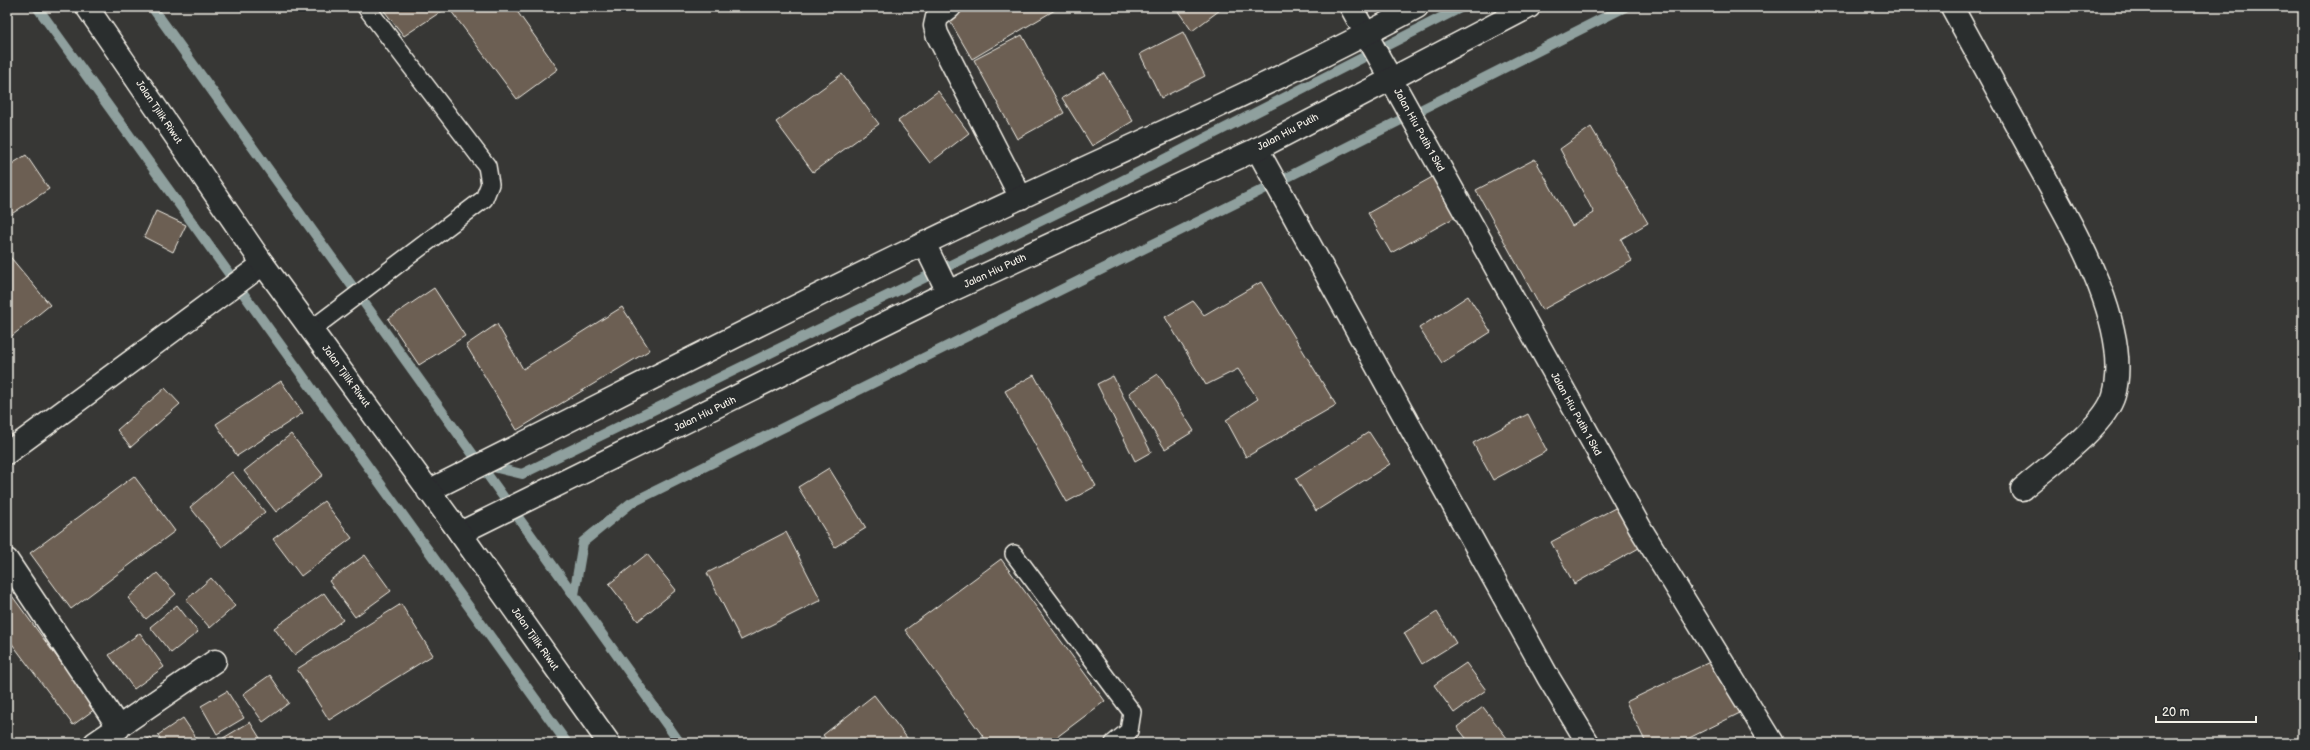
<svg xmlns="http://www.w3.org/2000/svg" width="2310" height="750" font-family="'Balsamiq Sans',sans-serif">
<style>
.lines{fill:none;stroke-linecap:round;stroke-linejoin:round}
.stream{stroke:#8fa09e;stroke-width:10}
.building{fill:#6c5f53;stroke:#f4f1e8}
.lane-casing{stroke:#f4f1e8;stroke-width:20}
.street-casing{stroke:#f4f1e8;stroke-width:25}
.secondary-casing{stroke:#f4f1e8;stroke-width:25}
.highway-casing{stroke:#f4f1e8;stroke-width:25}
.lane{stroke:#2a2d2e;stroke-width:17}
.street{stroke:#2a2d2e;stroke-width:22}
.secondary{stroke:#2a2d2e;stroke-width:22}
.highway{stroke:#2a2d2e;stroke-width:22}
.labels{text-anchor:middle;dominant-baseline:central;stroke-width:3;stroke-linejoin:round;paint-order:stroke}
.street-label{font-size:10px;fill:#f4f1e8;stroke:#2a2d2e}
</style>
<rect width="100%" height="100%" fill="#373735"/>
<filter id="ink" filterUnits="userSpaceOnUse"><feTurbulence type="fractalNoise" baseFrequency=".025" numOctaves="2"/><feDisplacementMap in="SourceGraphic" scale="8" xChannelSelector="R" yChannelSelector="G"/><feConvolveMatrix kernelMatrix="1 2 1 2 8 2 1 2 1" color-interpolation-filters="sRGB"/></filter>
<g filter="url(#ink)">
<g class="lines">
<!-- stream -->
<path class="stream" d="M37,7L567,743
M152,7L680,743
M485,465L522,474L1092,196L1462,7
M574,595L583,542L631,503L1254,194L1625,7"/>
</g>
<!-- building -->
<path class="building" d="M381,7H514L558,69L517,99L448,7L404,36Z
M967,7H1060L972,59L948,18Z
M1175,7H1224L1192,31Z
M1183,32L1205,76L1161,98L1140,54Z
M1022,35L1064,113L1017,139L974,60Z
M1104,73L1133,121L1092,146L1062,98Z
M842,74L879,124L813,172L776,122Z
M938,91L969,133L930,163L898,121Z
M1591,127L1648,223L1621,239L1632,261L1542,310L1476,190L1535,159L1572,226L1594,213L1560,149Z
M26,155L49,189L7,217V167Z
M1436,175L1459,215L1391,253L1368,213Z
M156,211L186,225L173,252L144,237Z
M7,253L50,305L7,340Z
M1261,282L1336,405L1246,457L1226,420L1258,399L1238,369L1206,385L1165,317L1193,301L1204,315Z
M434,288L465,336L419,365L388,319Z
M1468,296L1491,332L1442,363L1419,328Z
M622,307L650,350L517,430L466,345L497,324L523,369Z
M1158,374L1194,431L1165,449L1129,393Z
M1034,375L1096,486L1067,502L1005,391Z
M1113,376L1151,452L1135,461L1097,384Z
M281,381L303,413L237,456L216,424Z
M165,388L180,404L131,447L117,430Z
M1528,414L1547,451L1493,480L1473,443Z
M1369,432L1390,464L1316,511L1296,479Z
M291,434L323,475L276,512L244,471Z
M829,468L866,528L835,547L798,487Z
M232,472L265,512L222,547L190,507Z
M134,476L175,531L71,609L30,553Z
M324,501L352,538L301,576L273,539Z
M1617,507L1639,548L1574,584L1551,542Z
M786,532L821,600L741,640L707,573Z
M647,554L676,590L638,621L609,584Z
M365,555L391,591L355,617L329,581Z
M1001,559L1105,701L1049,743H988L905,630Z
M157,573L176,594L146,619L128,598Z
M211,578L235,606L210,628L186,600Z
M7,589L95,709L73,725L7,637Z
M324,593L343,620L294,655L274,628Z
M401,604L433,655L329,720L297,669Z
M177,605L198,632L171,653L150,627Z
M1437,612L1456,643L1422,664L1404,633Z
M140,633L164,667L134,689L109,655Z
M1718,658L1744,711L1679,743H1646L1626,702Z
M1466,663L1486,690L1454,713L1434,685Z
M270,675L289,703L263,722L243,694Z
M227,691L244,718L217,734L201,706Z
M874,695L911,743H829L823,735Z
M1483,707L1511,743H1470L1457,727Z
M183,718L199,742L163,743L158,735Z
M250,722L263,743H215Z
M150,737L154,743H142Z"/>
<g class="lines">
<!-- lane casing -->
<g class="lane-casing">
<path id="lane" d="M312,329L484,199L490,184L487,166L366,7
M1014,554L1132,712L1129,731L1114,743"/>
</g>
<!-- street casing -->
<g class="street-casing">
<path id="street" d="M950,7L937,17L935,26L937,34L1021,198
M1351,7L1642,531L1772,743
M1952,7C1978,54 2003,101 2029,148C2063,211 2134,322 2114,395C2105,427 2047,467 2022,489
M1257,149L1548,677L1588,743
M7,453L263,264
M7,560L119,728
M95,743L215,661"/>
</g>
<!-- secondary casing -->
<g class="secondary-casing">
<path id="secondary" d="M924,243L948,292
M428,491C593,409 757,324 923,244C1087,164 1256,94 1417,7
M460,533L948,292L1257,149L1529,7"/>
</g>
<!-- highway casing -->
<g class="highway-casing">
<path id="highway" d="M87,7L263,264L460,533L609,743"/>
</g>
<!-- lane -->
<use href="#lane" class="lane"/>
<!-- street -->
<use href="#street" class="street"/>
<!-- secondary -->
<use href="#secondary" class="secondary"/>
<!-- highway -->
<use href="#highway" class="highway"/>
</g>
</g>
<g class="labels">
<!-- street labels -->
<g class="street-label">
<text transform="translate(159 112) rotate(56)">Jalan Tjilik Riwut</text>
<text transform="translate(1419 130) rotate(61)">Jalan Hiu Putih 1 Skd</text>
<text transform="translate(1288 132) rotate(-28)">Jalan Hiu Putih</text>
<text transform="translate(995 271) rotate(-25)">Jalan Hiu Putih</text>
<text transform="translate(346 376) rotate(54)">Jalan Tjilik Riwut</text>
<text transform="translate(705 414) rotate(-26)">Jalan Hiu Putih</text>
<text transform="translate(1576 414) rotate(61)">Jalan Hiu Putih 1 Skd</text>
<text transform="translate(535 639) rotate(55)">Jalan Tjilik Riwut</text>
</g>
</g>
<!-- margin -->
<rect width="2310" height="750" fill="none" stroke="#2a2d2e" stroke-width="24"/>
<rect x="12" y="12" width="2286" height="726" fill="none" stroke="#f4f1e8" stroke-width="1.5" filter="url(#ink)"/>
<!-- scale -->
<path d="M2156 716v6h100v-6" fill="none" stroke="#f4f1e8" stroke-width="2"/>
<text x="2162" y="716" font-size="12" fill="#f4f1e8" stroke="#2a2d2e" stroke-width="3" paint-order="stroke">20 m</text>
</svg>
